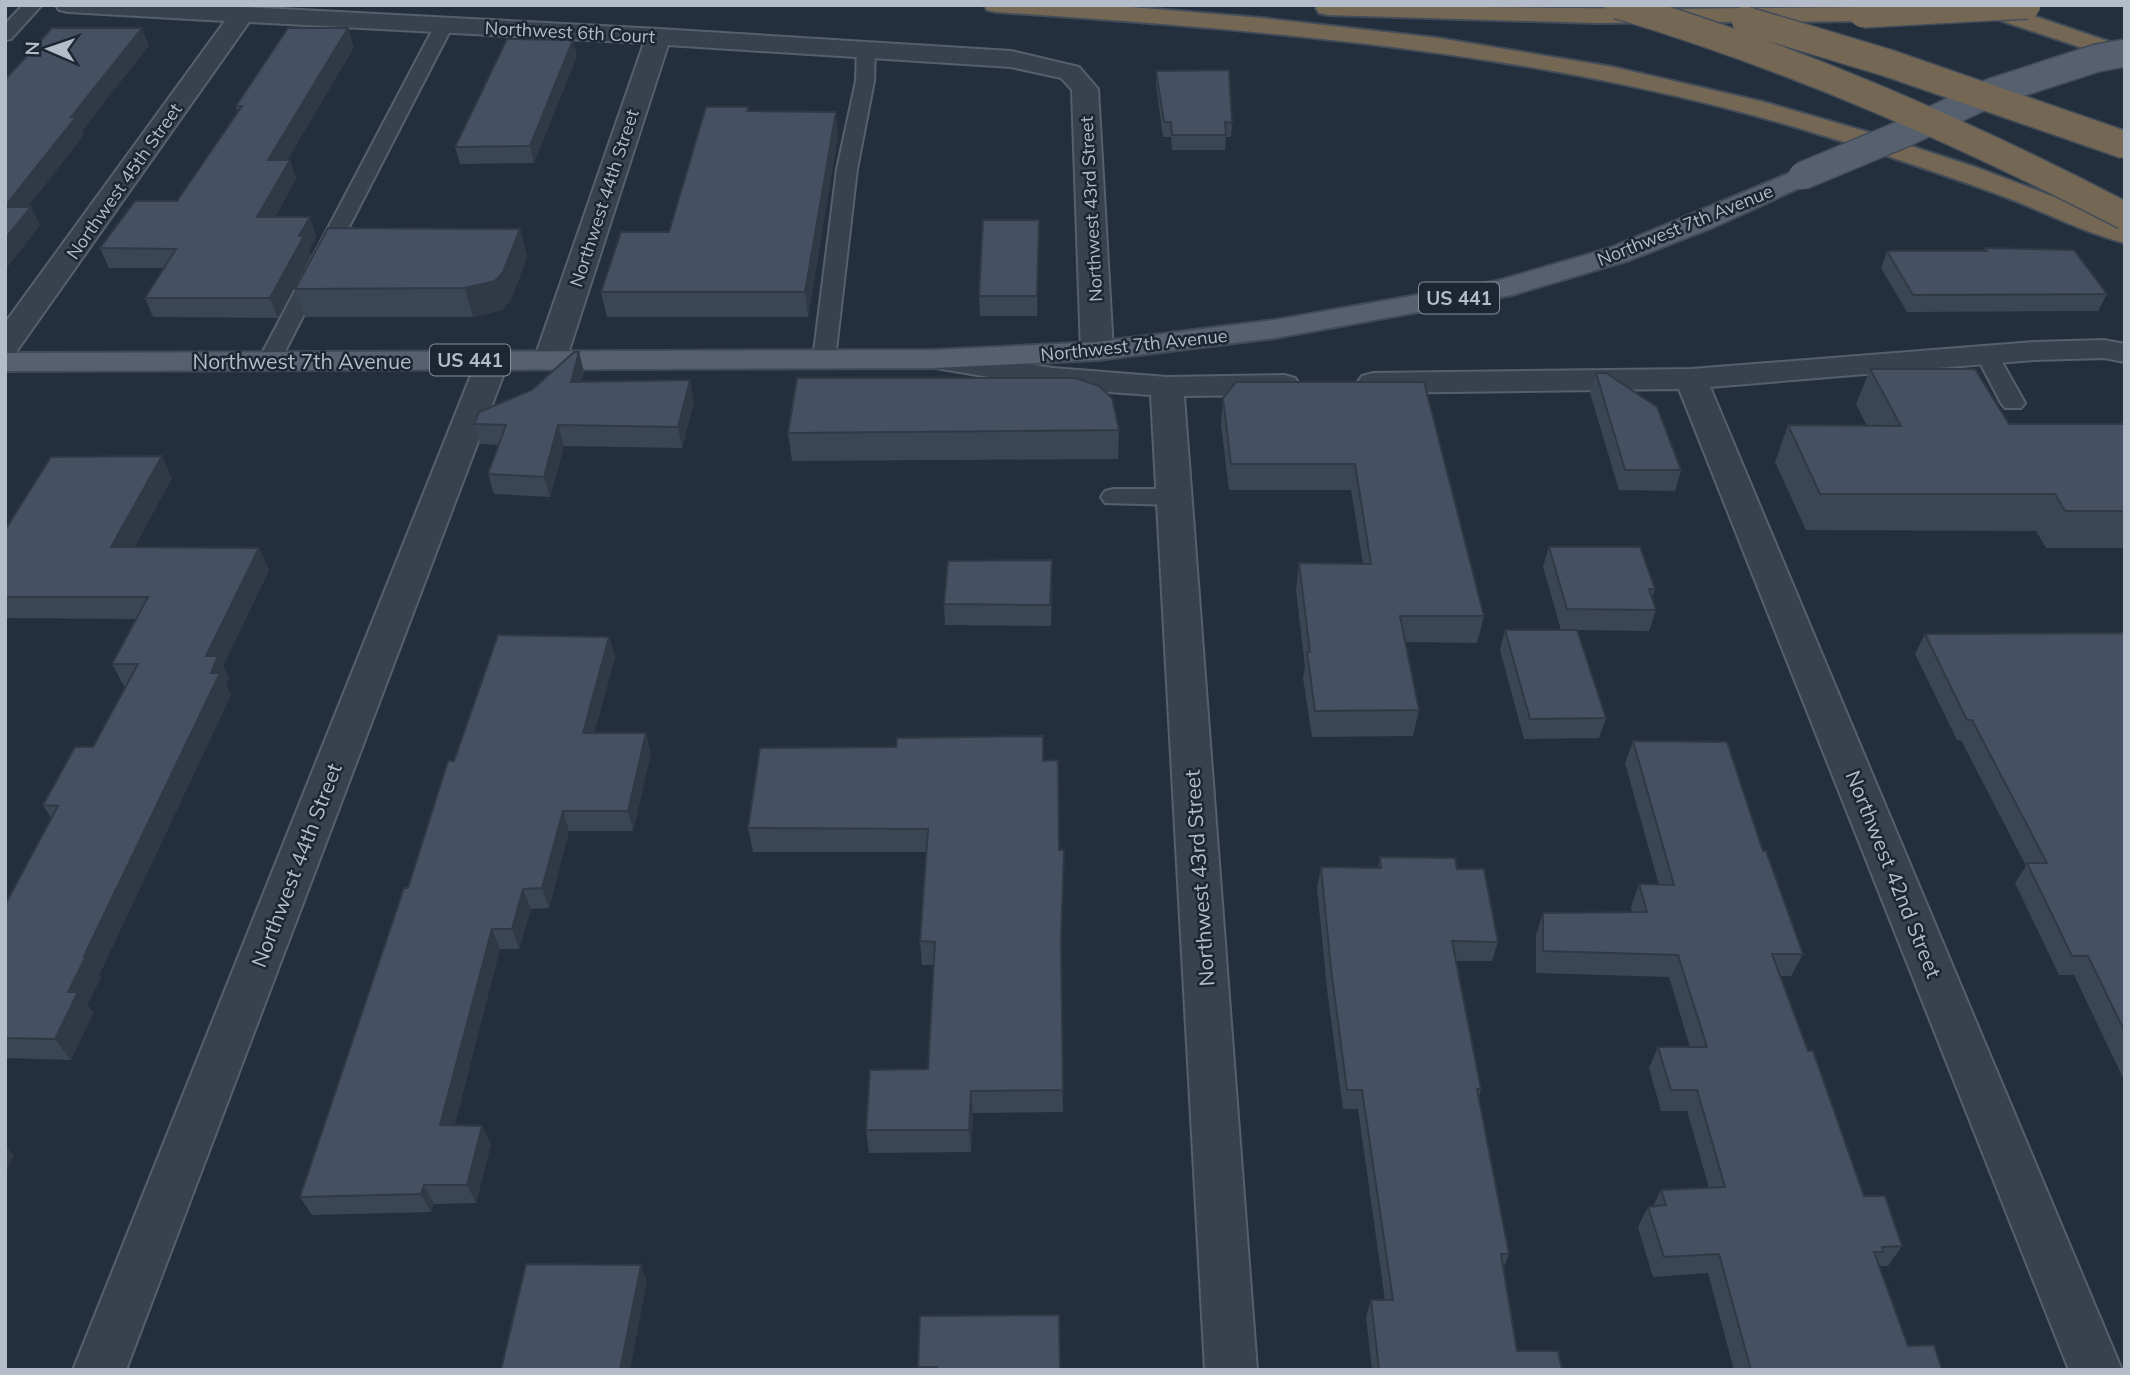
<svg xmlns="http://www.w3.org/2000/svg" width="2130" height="1375" viewBox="0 0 2130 1375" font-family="Mulish,sans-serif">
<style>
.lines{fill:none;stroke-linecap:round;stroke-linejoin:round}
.service-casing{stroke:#565f6c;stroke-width:4}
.minor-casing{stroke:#565f6c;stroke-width:4}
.primary-casing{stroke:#414a57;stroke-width:4}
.motorway-casing{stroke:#434c59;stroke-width:4}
.service{fill:#38414e;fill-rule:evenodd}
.minor{fill:#38414e;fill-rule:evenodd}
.primary{fill:#56606e;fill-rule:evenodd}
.motorway{fill:#746855;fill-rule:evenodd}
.primary-bridge-casing{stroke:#414a57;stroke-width:30;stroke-linecap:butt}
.motorway-bridge-casing{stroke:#434c59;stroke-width:30;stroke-linecap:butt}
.primary-bridge{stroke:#56606e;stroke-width:27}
.motorway-bridge{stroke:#746855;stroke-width:27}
.wall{fill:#3b4654}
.shaded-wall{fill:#303945}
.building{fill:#455162;stroke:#303945;stroke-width:2}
.labels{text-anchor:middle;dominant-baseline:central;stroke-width:5;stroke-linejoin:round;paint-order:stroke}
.far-street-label{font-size:18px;fill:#b4bcc9;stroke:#1d2633}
.shield{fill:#1d2633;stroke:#878f9c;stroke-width:2}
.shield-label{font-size:19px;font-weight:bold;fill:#b4bcc9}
.street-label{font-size:21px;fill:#b4bcc9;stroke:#1d2633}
</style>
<rect width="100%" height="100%" fill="#242f3e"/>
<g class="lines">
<defs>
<g id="service">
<path d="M 23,5 L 42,5 L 11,39 L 5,40 L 5,24 Z"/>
<path d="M 444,20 L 453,25 L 280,361 L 277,366 L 261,366 L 258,361 L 435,25 Z"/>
<path d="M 866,43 L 875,48 L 874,81 L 857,169 L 835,359 L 832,364 L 816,364 L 813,359 L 837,169 L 856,81 L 857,48 Z"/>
<path d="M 1987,348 L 1995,350 L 1998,355 L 2025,403 L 2021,408 L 2005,408 L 2001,403 L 1976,355 L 1979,350 Z"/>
<path d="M 1114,489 L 1174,489 L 1183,491 L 1187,497 L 1183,503 L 1174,505 L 1105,503 L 1101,497 L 1105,491 Z"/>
</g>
<g id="minor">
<path d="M 56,5 L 207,5 L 659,29 L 1011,51 L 1079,67 L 1098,89 L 1113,351 L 1108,358 L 1097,360 L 1086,358 L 1081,351 L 1072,90 L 1061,78 L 1011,67 L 668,45 L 566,360 L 561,367 L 550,369 L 539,367 L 534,360 L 644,43 L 249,22 L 16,352 L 5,354 L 5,323 L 225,21 L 68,12 L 59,10 Z"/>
<path d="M 2104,340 L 2125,344 L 2125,362 L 2104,358 L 2034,360 L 1710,387 L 2122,1370 L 2069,1370 L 1679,389 L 1373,393 L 1362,390 L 1357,383 L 1362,376 L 1373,373 L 1691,369 L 2034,342 Z"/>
<path d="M 935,350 L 1053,368 L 1167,377 L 1284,375 L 1295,378 L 1300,385 L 1295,392 L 1284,395 L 1184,396 L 1257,1370 L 1205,1370 L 1151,395 L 1053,388 L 924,366 L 919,359 L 924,352 Z"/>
<path d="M 493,351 L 504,353 L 509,360 L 126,1370 L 73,1370 L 477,360 L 482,353 Z"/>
</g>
<path id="primary" d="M 1802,168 L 1812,170 L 1816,176 L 1812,182 L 1714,227 L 1630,260 L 1512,295 L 1275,338 L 1097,360 L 935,368 L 5,371 L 5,353 L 935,350 L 1097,342 L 1275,320 L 1497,281 L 1610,248 Z"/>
<g id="motorway">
<path d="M 984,5 L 1107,5 L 1262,18 L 1438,38 L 1613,67 L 1764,102 L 1871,133 L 1978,168 L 2125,224 L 2125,243 C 2082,232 2041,210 2000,195 C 1916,165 1831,136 1745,113 C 1500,48 1247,29 996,12 L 987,10 Z"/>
<path d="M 1318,5 L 1662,9 L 1863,7 L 1872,9 L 1875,14 L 1872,19 L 1863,21 L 1596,23 L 1328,15 L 1319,13 L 1316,8 Z"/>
<path d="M 1966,5 L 2002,5 L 2125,47 L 2125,62 L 1969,10 Z"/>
</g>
</defs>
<use href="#service" class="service-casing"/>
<use href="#minor" class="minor-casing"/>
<use href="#primary" class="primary-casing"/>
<use href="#motorway" class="motorway-casing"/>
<use href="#service" class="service"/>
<use href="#minor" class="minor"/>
<use href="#primary" class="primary"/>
<use href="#motorway" class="motorway"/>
<defs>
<path id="primary-bridge" d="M 1802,176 L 1905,133 L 1992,92 L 2097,58 L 2125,53"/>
<g id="motorway-bridge">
<path d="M 1618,5 C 1795,58 1961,131 2125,216"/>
<path d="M 1863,14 L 2027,5"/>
<path d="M 1745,20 L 1888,63 L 2125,145"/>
</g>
</defs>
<use href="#primary-bridge" class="primary-bridge-casing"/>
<use href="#motorway-bridge" class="motorway-bridge-casing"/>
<use href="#primary-bridge" class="primary-bridge"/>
<use href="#motorway-bridge" class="motorway-bridge"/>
</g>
<g class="wall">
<path d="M 354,47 L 287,160 L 290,160 L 296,179 L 275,217 L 316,236 L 309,250 L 311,256 L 278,318 L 153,317 L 145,298 L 164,268 L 109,268 L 100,248 L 177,201 L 238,112 L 236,106 Z"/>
<path d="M 577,56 L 534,163 L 460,164 L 455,147 Z"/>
<path d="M 1156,71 L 1232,123 L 1231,137 L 1226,137 L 1225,150 L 1172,150 L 1171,137 L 1163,137 L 1156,85 Z"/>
<path d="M 748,107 L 749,111 L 838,135 L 808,317 L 607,317 L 601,292 L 669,232 Z"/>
<path d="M 1039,220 L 1037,316 L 980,316 L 979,296 Z"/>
<path d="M 520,229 L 527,257 L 511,300 L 502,310 L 473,317 L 305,317 L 295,289 Z"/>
<path d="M 1985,248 L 2107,294 L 2098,311 L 1907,312 L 1881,268 L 1887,251 L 1984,251 Z"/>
<path d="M 1870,369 L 2009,424 L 2125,424 L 2125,548 L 2046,548 L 2036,531 L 1806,530 L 1775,462 L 1788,425 L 1867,426 L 1856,404 Z"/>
<path d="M 584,372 L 581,382 L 694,401 L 682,448 L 564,446 L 550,497 L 494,494 L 488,474 L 499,445 L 480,444 L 474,424 Z"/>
<path d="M 1596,373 L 1681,470 L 1675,491 L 1619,490 L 1590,393 Z"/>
<path d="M 1424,382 L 1484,616 L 1477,643 L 1405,642 L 1419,710 L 1413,736 L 1312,737 L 1303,678 L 1305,667 L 1296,590 L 1299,563 L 1363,564 L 1351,490 L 1229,490 L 1221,424 L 1223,398 Z"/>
<path d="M 1119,430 L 1118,459 L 792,461 L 788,433 Z"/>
<path d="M 172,478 L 134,547 L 259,548 L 269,570 L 223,666 L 229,678 L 226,685 L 231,695 L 99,975 L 101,977 L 87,1005 L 93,1013 L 71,1060 L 5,1058 L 5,905 L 51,818 L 43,805 L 93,747 L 127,686 L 124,686 L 112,664 L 136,619 L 5,618 L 5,530 Z"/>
<path d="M 1549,547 L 1655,589 L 1652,598 L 1656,610 L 1649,631 L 1577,630 L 1606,718 L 1599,738 L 1524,739 L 1500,650 L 1505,630 L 1561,630 L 1543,567 Z"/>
<path d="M 1052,580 L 1051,626 L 945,625 L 944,604 Z"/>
<path d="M 2125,633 L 2125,1082 L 2074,975 L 2059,975 L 2015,883 L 2026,866 L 1961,740 L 1957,740 L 1915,654 L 1925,634 Z"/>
<path d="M 609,637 L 615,657 L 594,733 L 651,753 L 633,831 L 569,831 L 549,908 L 531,909 L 519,949 L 500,949 L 454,1125 L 491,1144 L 476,1203 L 434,1204 L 431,1212 L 312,1215 L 300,1197 L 408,888 L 454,761 Z"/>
<path d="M 1633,741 L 1763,851 L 1803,954 L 1791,976 L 1780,976 L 1864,1196 L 1902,1246 L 1888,1266 L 1879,1266 L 1908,1346 L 1942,1370 L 1734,1370 L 1708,1273 L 1653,1277 L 1638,1227 L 1648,1207 L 1653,1206 L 1661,1190 L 1709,1188 L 1687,1111 L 1661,1111 L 1649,1068 L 1658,1047 L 1690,1047 L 1669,977 L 1536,973 L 1536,935 L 1543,913 L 1632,912 L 1631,907 L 1639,884 L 1659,885 L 1625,763 Z"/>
<path d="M 1043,761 L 1059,850 L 1064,850 L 1061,958 L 1063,1112 L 973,1113 L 971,1152 L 869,1153 L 866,1130 L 928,1069 L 934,965 L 922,965 L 920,941 L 926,852 L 753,852 L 748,828 Z"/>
<path d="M 1380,857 L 1457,869 L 1498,942 L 1492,961 L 1456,961 L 1481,1089 L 1479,1097 L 1509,1254 L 1503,1269 L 1517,1351 L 1562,1370 L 1372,1370 L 1366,1317 L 1371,1300 L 1385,1300 L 1358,1109 L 1343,1109 L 1327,989 L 1317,887 L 1321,867 L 1378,868 Z"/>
<path d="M 1059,1315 L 1060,1370 L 918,1370 L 918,1367 Z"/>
</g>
<g class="shaded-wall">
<path d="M 142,28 L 149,46 L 82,131 L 84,135 L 14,225 L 5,206 L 71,117 Z"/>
<path d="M 348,28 L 354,47 L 275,179 L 268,160 Z"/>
<path d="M 573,40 L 577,56 L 534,163 L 530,146 Z"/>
<path d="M 836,112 L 838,135 L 808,317 L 805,292 Z"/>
<path d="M 290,160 L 296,179 L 264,236 L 257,217 Z"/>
<path d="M 31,207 L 40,225 L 7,268 L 5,265 L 5,239 Z"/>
<path d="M 310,217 L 316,236 L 309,250 L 311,256 L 278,318 L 270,298 L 299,236 Z"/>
<path d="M 520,229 L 527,257 L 511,300 L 502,310 L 473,317 L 465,288 Z"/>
<path d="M 579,352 L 584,372 L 576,402 L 571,382 Z"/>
<path d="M 690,380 L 694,401 L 682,448 L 678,427 Z"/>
<path d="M 558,425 L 564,446 L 550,497 L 544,477 Z"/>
<path d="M 162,456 L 172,478 L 123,569 L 111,547 Z"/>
<path d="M 259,548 L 269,570 L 223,666 L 229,678 L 226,685 L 231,695 L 99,975 L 101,977 L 87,1005 L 93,1013 L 71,1060 L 55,1039 L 68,992 L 211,673 L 206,656 Z"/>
<path d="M 609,637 L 615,657 L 589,753 L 583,733 Z"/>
<path d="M 646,733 L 651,753 L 633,831 L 628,811 Z"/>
<path d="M 563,811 L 569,831 L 549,908 L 542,888 Z"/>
<path d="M 1064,850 L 1064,874 L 1061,964 L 1061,941 Z"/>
<path d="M 523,889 L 531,909 L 519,949 L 512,929 Z"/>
<path d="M 492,929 L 500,949 L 450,1144 L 440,1125 Z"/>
<path d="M 971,1091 L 973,1113 L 971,1152 L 969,1130 Z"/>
<path d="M 482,1126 L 491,1144 L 476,1203 L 467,1185 Z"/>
<path d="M 5,1144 L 14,1155 L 5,1175 Z"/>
<path d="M 424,1185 L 434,1204 L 431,1212 L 421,1194 Z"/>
<path d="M 641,1265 L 647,1281 L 630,1370 L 620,1370 Z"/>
</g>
<g class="building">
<path d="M 52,28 L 142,28 L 71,117 L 76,117 L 5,206 L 5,80 Z"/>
<path d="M 288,28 L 348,28 L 268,160 L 290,160 L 257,217 L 310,217 L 299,236 L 304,236 L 270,298 L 145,298 L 176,249 L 100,248 L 135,201 L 177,201 L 242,106 L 236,106 Z"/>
<path d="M 507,39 L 573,40 L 530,146 L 455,147 Z"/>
<path d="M 1229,70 L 1232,123 L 1225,122 L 1226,135 L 1172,135 L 1171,122 L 1164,122 L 1156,71 Z"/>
<path d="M 706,107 L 748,107 L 747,111 L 836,112 L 805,292 L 601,292 L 621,232 L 669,232 Z"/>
<path d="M 5,207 L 31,207 L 5,239 Z"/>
<path d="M 983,220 L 1039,220 L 1037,296 L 979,296 Z"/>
<path d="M 328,228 L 520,229 L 503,272 L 495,281 L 465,288 L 295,289 Z"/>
<path d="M 1985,248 L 2074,250 L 2107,294 L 1913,295 L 1887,251 L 1987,251 Z"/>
<path d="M 574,352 L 579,352 L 571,382 L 690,380 L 678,427 L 558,425 L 544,477 L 488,474 L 506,425 L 474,424 L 479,412 L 532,390 Z"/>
<path d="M 1870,369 L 1975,369 L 2009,424 L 2125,424 L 2125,511 L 2065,511 L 2055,494 L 1820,494 L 1788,425 L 1901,426 Z"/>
<path d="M 1596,373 L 1606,373 L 1657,407 L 1681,470 L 1625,470 Z"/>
<path d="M 797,378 L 1076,378 L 1099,386 L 1112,398 L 1119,430 L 788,433 Z"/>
<path d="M 1236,382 L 1424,382 L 1484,616 L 1400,616 L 1419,710 L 1315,711 L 1307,652 L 1310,652 L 1299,563 L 1371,564 L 1355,464 L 1231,464 L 1223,398 Z"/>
<path d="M 162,456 L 111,547 L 259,548 L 206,656 L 218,656 L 211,673 L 220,673 L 84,956 L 86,956 L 68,992 L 78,992 L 55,1039 L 5,1038 L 5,905 L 58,806 L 43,805 L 75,747 L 93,747 L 138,664 L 112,664 L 148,597 L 5,597 L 5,530 L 51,457 Z"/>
<path d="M 1549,547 L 1640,547 L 1655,589 L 1649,589 L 1656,610 L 1567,609 Z"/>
<path d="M 1052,560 L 1050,605 L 944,604 L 948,561 Z"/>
<path d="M 1505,630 L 1577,630 L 1606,718 L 1530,719 Z"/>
<path d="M 2125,633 L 2125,1032 L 2088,956 L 2072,956 L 2027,863 L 2047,863 L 1972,720 L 1967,720 L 1925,634 Z"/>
<path d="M 498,635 L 609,637 L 583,733 L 646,733 L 628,811 L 563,811 L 542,888 L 523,889 L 512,929 L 492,929 L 440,1125 L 482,1126 L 467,1185 L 424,1185 L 421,1194 L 300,1197 L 404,888 L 408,888 L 448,761 L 454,761 Z"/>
<path d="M 1043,736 L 1043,761 L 1058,760 L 1059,850 L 1064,850 L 1061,941 L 1063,1090 L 971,1091 L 969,1130 L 866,1130 L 870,1070 L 928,1069 L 935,942 L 920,941 L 928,829 L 748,828 L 760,748 L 896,747 L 897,738 Z"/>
<path d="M 1633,741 L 1727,742 L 1763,851 L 1766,851 L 1803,954 L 1772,954 L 1808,1051 L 1813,1051 L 1864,1196 L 1885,1196 L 1902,1246 L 1882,1247 L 1883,1252 L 1874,1252 L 1908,1346 L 1934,1345 L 1942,1370 L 1751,1370 L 1719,1254 L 1664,1257 L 1648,1207 L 1666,1205 L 1661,1190 L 1725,1187 L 1697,1090 L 1671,1090 L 1658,1047 L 1707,1047 L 1678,955 L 1543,951 L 1543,913 L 1647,912 L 1639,884 L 1674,885 Z"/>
<path d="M 1380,857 L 1455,858 L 1457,869 L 1484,869 L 1498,942 L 1452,941 L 1481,1089 L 1477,1089 L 1509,1254 L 1501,1254 L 1517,1351 L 1558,1351 L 1562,1370 L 1379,1370 L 1371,1300 L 1393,1300 L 1362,1090 L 1347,1090 L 1331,969 L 1321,867 L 1381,868 Z"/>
<path d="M 526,1264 L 641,1265 L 620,1370 L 501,1370 Z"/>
<path d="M 1059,1315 L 1060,1370 L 937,1370 L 937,1367 L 918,1367 L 920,1316 Z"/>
</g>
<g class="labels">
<g class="far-street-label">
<text transform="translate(570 32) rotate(3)">Northwest 6th Court</text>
<text transform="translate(124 181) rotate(-55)">Northwest 45th Street</text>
<text transform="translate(604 198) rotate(-72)">Northwest 44th Street</text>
<text transform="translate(1091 209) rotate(-93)">Northwest 43rd Street</text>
<text transform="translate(1685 225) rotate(-22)">Northwest 7th Avenue</text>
<text transform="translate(1134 345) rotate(-6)">Northwest 7th Avenue</text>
</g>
<g class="shield">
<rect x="1419" y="282.5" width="80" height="31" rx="5"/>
<rect x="430" y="344.5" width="80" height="31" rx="5"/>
</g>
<g class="shield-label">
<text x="1459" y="298">US 441</text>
<text x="470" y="360">US 441</text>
</g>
<g class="street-label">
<text x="302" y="361">Northwest 7th Avenue</text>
<text transform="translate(296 865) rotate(-69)">Northwest 44th Street</text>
<text transform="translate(1894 874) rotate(68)">Northwest 42nd Street</text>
<text transform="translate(1199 878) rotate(-94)">Northwest 43rd Street</text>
</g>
</g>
<rect width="2130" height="1375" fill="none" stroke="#b4bcc9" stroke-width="14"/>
<g transform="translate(49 49) rotate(272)" stroke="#1d2633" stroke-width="5" paint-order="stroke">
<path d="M0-5L12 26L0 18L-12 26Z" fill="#b4bcc9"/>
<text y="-10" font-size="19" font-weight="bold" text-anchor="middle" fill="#b4bcc9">N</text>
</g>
</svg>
